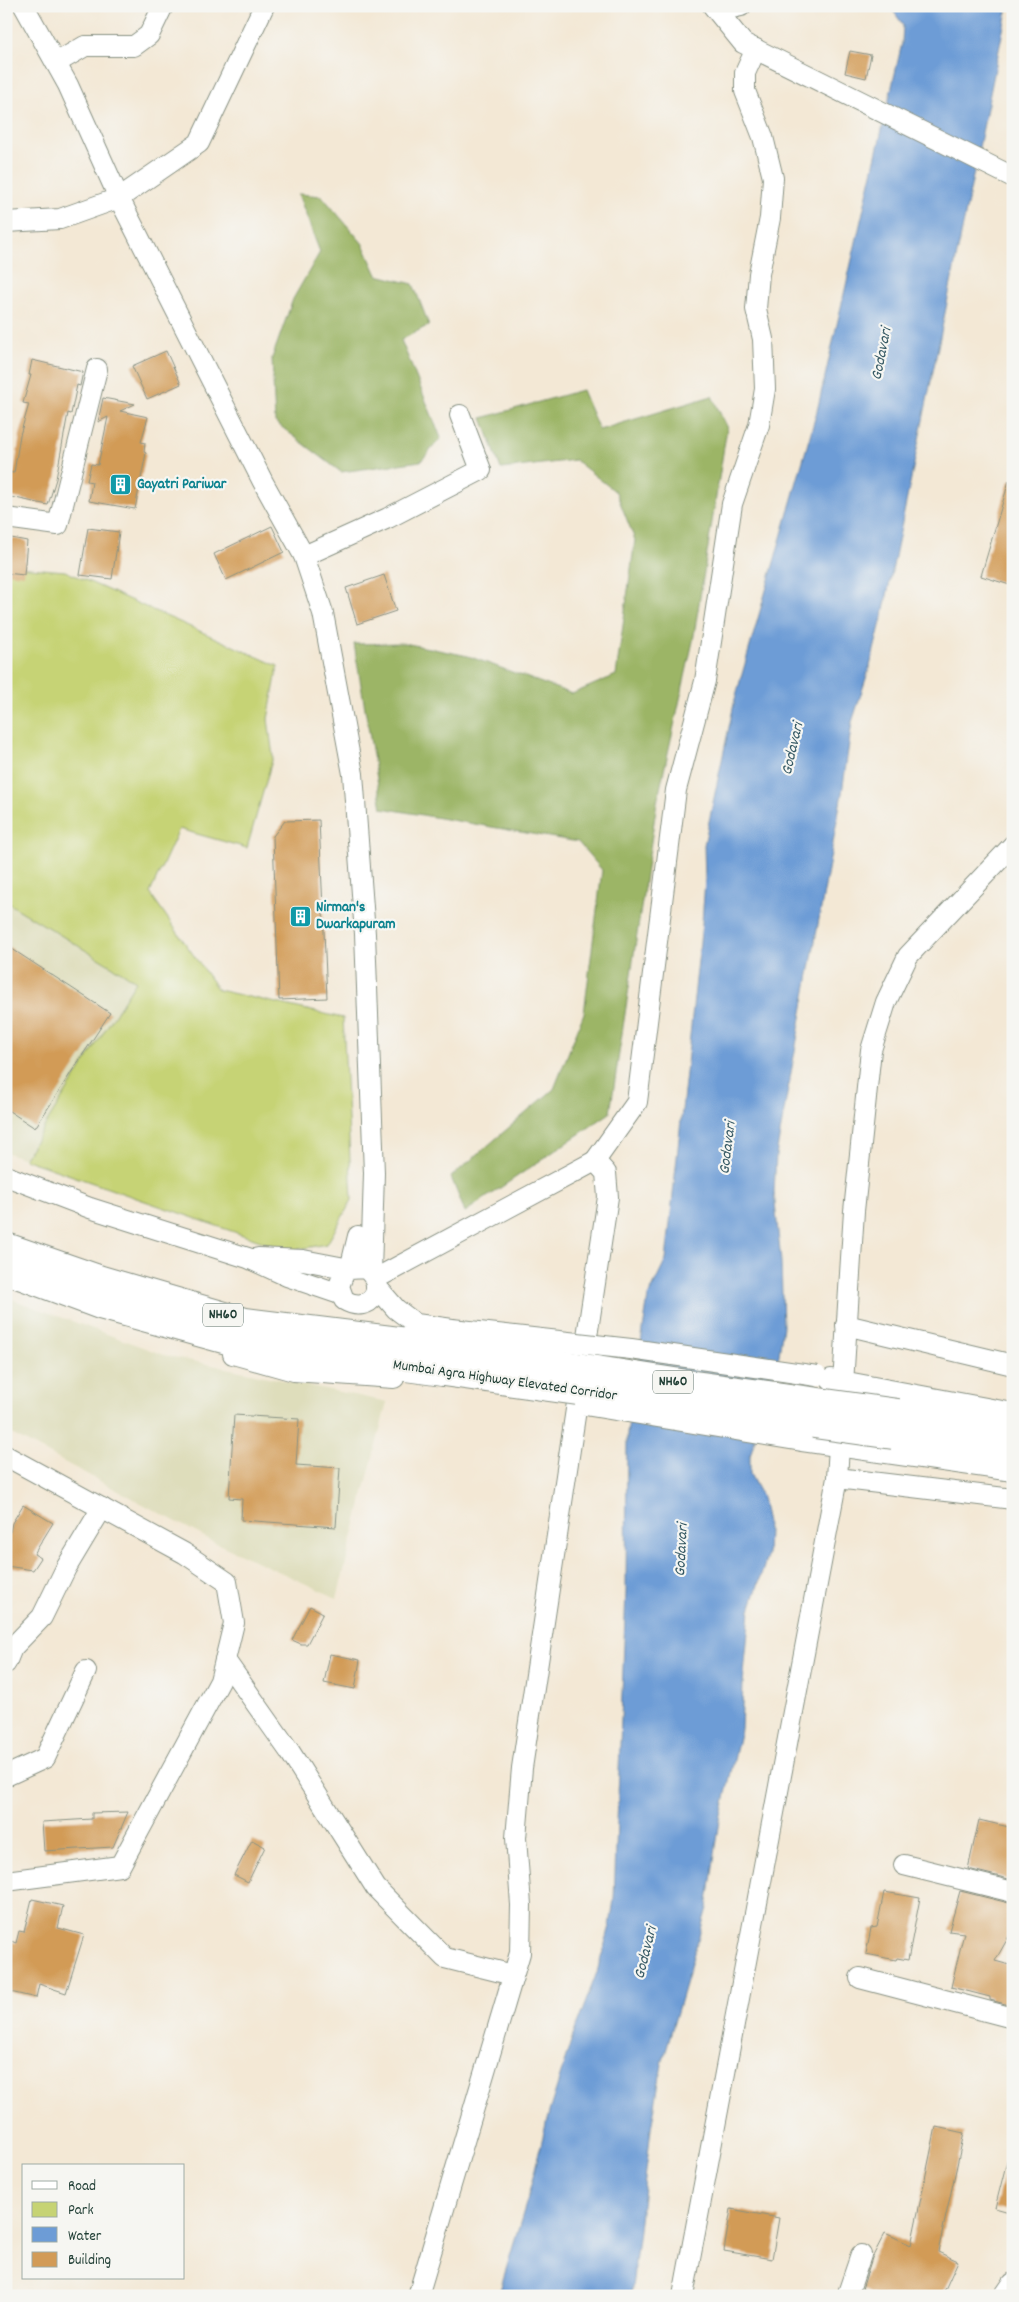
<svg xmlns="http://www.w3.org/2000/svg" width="1019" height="2302" viewBox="0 0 1019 2302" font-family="Dekko,sans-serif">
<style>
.built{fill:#deddbb}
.green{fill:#c6d374;stroke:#728854}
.forest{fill:#9cb566;stroke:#5e794d}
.water{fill:#6d9cd6;stroke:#466c85}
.building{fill:#d29b57}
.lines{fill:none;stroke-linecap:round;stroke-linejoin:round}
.minor-casing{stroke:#899284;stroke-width:22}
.highway-casing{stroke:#899284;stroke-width:30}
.minor{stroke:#fff;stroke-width:20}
.highway{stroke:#fff;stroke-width:28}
.minor-bridge-casing{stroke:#899284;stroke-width:22;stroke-linecap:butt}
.highway-bridge-casing{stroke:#899284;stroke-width:30;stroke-linecap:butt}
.minor-bridge{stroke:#fff;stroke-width:20}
.highway-bridge{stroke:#fff;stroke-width:28}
.labels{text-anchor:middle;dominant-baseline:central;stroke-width:4.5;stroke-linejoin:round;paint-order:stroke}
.shield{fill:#f6f6f2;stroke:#60746d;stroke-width:1}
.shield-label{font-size:14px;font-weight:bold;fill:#1f3d34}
.culture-label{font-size:15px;font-weight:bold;fill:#0d838f;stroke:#f6f6f2;text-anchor:start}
.street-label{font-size:15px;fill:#1f3d34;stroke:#f6f6f2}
.water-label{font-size:16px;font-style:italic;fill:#365a65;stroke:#f6f6f2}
</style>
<rect width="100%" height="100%" fill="#f6f6f2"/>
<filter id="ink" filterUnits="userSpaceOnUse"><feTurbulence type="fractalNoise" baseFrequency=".02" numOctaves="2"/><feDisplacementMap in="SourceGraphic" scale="10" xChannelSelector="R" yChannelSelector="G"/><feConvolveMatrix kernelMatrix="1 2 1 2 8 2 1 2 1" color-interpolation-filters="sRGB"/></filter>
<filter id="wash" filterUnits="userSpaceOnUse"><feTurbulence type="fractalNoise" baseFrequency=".0096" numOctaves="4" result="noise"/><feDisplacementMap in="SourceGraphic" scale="20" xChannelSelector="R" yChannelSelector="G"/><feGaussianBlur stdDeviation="1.12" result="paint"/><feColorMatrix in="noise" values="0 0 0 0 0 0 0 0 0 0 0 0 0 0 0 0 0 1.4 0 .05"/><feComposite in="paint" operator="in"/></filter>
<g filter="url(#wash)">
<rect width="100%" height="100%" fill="#f3e8d5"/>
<g class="built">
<path d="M 6,902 L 136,981 L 24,1159 L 6,1152 Z"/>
<path d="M 6,1297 L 164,1355 L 387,1402 L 337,1598 L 214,1542 L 6,1431 Z"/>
</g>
<path class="green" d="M 6,566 L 65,571 L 278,666 L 268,719 L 273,757 L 247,848 L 179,829 L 150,893 L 218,990 L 343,1018 L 352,1200 L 327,1244 L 289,1251 L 24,1159 L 136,981 L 6,902 Z"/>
<g class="forest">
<path d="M 298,194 L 322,196 L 363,244 L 377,275 L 413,284 L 429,325 L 401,340 L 441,438 L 421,461 L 341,472 L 275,422 L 272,358 L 293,299 L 320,252 Z"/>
<path d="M 582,390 L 599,430 L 712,396 L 727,428 L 693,641 L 657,802 L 610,1113 L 465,1212 L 451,1177 L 554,1089 L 584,1013 L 602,870 L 578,842 L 382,808 L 354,644 L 404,643 L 468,656 L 572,694 L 616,675 L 635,540 L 616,492 L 575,460 L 501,469 L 482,418 Z"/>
</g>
<path class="water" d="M 890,6 L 1008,6 L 884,610 L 870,666 L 852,722 L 842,793 L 776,1155 L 774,1192 L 781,1262 L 783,1326 L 779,1355 L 750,1456 L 750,1474 L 762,1497 L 768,1529 L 767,1557 L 750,1610 L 743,1684 L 741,1729 L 720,1820 L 707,1908 L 662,2064 L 651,2129 L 631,2296 L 498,2296 L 528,2197 L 549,2112 L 571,2041 L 597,1972 L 610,1926 L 614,1899 L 626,1591 L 627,1434 L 648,1297 L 666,1260 L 702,923 L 705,880 L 704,845 L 735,699 L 817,411 L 902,43 L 903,25 Z"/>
<g id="blocks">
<g class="building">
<path d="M 850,51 L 871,55 L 866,78 L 845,73 Z"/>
<path d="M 166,351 L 181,384 L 147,399 L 132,366 Z"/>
<path d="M 32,360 L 83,372 L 80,386 L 77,385 L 71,414 L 68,413 L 56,479 L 48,505 L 6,496 L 6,472 L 14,473 L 20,435 L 29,404 L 23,403 L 31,375 L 29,375 Z"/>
<path d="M 103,398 L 135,404 L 120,411 L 148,417 L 141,442 L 145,443 L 144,452 L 146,453 L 135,509 L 89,501 L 92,482 L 87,481 L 91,464 L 98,465 L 108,417 L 98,422 Z"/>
<path d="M 1009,481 L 1013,481 L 1013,586 L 981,576 Z"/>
<path d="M 272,526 L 284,552 L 226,580 L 214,554 Z"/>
<path d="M 88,528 L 119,532 L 112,579 L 80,575 Z"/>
<path d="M 6,537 L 27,541 L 24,575 L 6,573 Z"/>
<path d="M 384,575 L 396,611 L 357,624 L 346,588 Z"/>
<path d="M 319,820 L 327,998 L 279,1000 L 273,836 L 285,821 Z"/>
<path d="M 6,945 L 110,1013 L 35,1128 L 6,1109 Z"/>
<path d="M 234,1415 L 299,1419 L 296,1465 L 340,1468 L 336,1527 L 241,1520 L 242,1499 L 229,1498 Z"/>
<path d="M 23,1505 L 53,1523 L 34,1554 L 41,1558 L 33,1570 L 6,1566 L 6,1536 L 10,1532 L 12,1523 Z"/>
<path d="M 310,1606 L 323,1613 L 307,1644 L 301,1644 L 292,1640 Z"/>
<path d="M 330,1654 L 360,1660 L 355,1689 L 324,1683 Z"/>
<path d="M 128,1812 L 113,1847 L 44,1851 L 42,1822 L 92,1819 L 92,1813 Z"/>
<path d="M 979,1820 L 1013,1828 L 1013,1880 L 968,1869 Z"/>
<path d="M 252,1840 L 265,1847 L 248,1882 L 234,1875 Z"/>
<path d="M 960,1891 L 1013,1904 L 1013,1929 L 995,1961 L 1013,1966 L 1013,2006 L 990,2000 L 990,1997 L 951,1987 L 964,1933 L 949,1931 Z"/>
<path d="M 884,1892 L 920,1898 L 908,1960 L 897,1958 L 896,1960 L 866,1954 L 871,1928 L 877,1927 Z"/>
<path d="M 32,1899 L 63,1906 L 58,1928 L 84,1935 L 66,1993 L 39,1984 L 36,1998 L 6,1991 L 6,1939 L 16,1943 L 19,1931 L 24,1932 Z"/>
<path d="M 936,2127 L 964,2133 L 938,2252 L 958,2261 L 942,2296 L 876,2296 L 862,2289 L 872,2258 L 885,2233 L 911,2245 Z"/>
<path d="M 1008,2157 L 1013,2158 L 1013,2213 L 995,2208 Z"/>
<path d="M 731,2209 L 779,2218 L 772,2259 L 724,2251 Z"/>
</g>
</g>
</g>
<g filter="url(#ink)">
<use href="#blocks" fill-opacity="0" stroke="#899284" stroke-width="1"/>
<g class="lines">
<defs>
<g id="minor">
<path d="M 24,6 L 68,85 L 119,198 L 263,482 L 304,556 L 323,613 L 353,774 L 365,934 L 374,1173 L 371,1272"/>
<path d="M 713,6 L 743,43 L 1013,177"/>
<path d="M 717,6 L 718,11 L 741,6"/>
<path d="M 56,63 L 85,46 L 134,46 L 149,35 L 163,6"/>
<path d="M 6,222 L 60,219 L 119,198 L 199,143 L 264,6"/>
<path d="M 6,518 L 58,525 L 97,369"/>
<path d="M 304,556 L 388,518 L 481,470 L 460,415"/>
<path d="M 595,1161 L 637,1102 L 676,790 L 705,681 L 732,504 L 759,425 L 765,389 L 763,339 L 756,309 L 759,274 L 770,218 L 773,178 L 763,137 L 745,91 L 745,73 L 756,49"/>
<path d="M 6,1176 L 90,1208 L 248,1258 L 287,1276 L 340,1294"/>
<path d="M 258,1258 L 303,1260 L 350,1269 L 365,1268 C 389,1285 371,1316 344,1300 L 339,1286 L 344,1273 L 350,1269 L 358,1236"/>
<path d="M 375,1279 L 595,1161 L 606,1173 L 608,1197 L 522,1768 L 516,1838 L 521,1905 L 520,1953 L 418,2296"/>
<path d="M 376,1286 L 396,1309 L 416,1324 L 452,1329"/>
<path d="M 846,1325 L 1013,1365"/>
<path d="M 233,1354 L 294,1371 L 394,1378"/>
<path d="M 831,1379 L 1013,1413"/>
<path d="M 802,1441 L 1013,1471"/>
<path d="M 6,1456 L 184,1553 L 227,1582 L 234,1623 L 220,1681 L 120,1866 L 6,1881"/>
<path d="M 837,1478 L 1013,1499"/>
<path d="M 225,1660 L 290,1752 L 376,1888 L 445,1958 L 513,1975"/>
<path d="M 6,1663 L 12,1648 L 42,1617 L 66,1568 L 102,1508"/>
<path d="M 6,1776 L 45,1758 L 86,1671"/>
<path d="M 904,1865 L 1013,1892"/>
<path d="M 860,1978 L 1013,2018"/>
<path d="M 683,2296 L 837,1478 L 854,1211 L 871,1050 L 886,1002 L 908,956 L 1013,845"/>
<path d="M 847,2296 L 861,2255"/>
<path d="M 1004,2296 L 1013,2283"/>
</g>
<g id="highway">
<path d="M 6,1247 L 101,1280 L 245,1322 L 448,1347"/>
<path d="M 6,1270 L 100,1305 L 249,1346 L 443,1372"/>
<path d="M 898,1413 L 1013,1429"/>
<path d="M 893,1435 L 1013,1453"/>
</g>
</defs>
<use href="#minor" class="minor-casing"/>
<use href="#highway" class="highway-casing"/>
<use href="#minor" class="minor"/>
<use href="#highway" class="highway"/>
<defs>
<g id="minor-bridge">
<path d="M 452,1329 L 631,1349 L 817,1376"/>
<path d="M 585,1405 L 802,1441"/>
</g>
<g id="highway-bridge">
<path d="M 448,1347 L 687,1384 L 898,1413"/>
<path d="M 443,1372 L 893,1435"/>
</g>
</defs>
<use href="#minor-bridge" class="minor-bridge-casing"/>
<use href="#highway-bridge" class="highway-bridge-casing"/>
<use href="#minor-bridge" class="minor-bridge"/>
<use href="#highway-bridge" class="highway-bridge"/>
</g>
</g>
<defs>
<symbol id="building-square" viewBox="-11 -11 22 22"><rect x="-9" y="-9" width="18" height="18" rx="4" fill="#0f9aa8" stroke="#f6f6f2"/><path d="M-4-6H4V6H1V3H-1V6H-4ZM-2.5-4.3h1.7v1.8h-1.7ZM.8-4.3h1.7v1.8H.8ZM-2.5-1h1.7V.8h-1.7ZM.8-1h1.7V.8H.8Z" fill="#fff"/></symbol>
</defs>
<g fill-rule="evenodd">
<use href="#building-square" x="108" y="472" width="25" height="25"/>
<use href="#building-square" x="288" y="904" width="25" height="25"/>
</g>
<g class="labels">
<g class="shield">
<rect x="203" y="1303.5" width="40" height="23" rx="4"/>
<rect x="653" y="1370.5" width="40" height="23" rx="4"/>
</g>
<g class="shield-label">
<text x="223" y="1315">NH60</text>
<text x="673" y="1382">NH60</text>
</g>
<g class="culture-label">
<text x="137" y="485">Gayatri Pariwar</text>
<text x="316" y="908">Nirman's<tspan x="316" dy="17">Dwarkapuram</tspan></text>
</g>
<g class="street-label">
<text transform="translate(505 1381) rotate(8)">Mumbai Agra Highway Elevated Corridor</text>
</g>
<g class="water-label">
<text transform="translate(882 354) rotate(-79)">Godavari</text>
<text transform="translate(793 749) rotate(-77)">Godavari</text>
<text transform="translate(728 1148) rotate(-83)">Godavari</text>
<text transform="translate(682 1550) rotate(-87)">Godavari</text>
<text transform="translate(646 1953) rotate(-76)">Godavari</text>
</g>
</g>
<rect width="1019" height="2302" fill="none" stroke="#f6f6f2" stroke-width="25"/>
<rect x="22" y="2164" width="162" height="115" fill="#f6f6f2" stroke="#a0aca6"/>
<rect x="32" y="2181" width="25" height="8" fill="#ffffff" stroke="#a0aca6"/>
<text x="68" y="2190" font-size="15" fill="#1f3d34">Road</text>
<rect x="32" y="2202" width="25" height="15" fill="#c6d374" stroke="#a0aca6"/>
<text x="68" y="2214" font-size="15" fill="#1f3d34">Park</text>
<rect x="32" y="2227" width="25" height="15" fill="#6d9cd6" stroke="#a0aca6"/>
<text x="68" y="2240" font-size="15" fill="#1f3d34">Water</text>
<rect x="32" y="2252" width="25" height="15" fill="#d29b57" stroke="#a0aca6"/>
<text x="68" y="2264" font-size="15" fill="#1f3d34">Building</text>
</svg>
